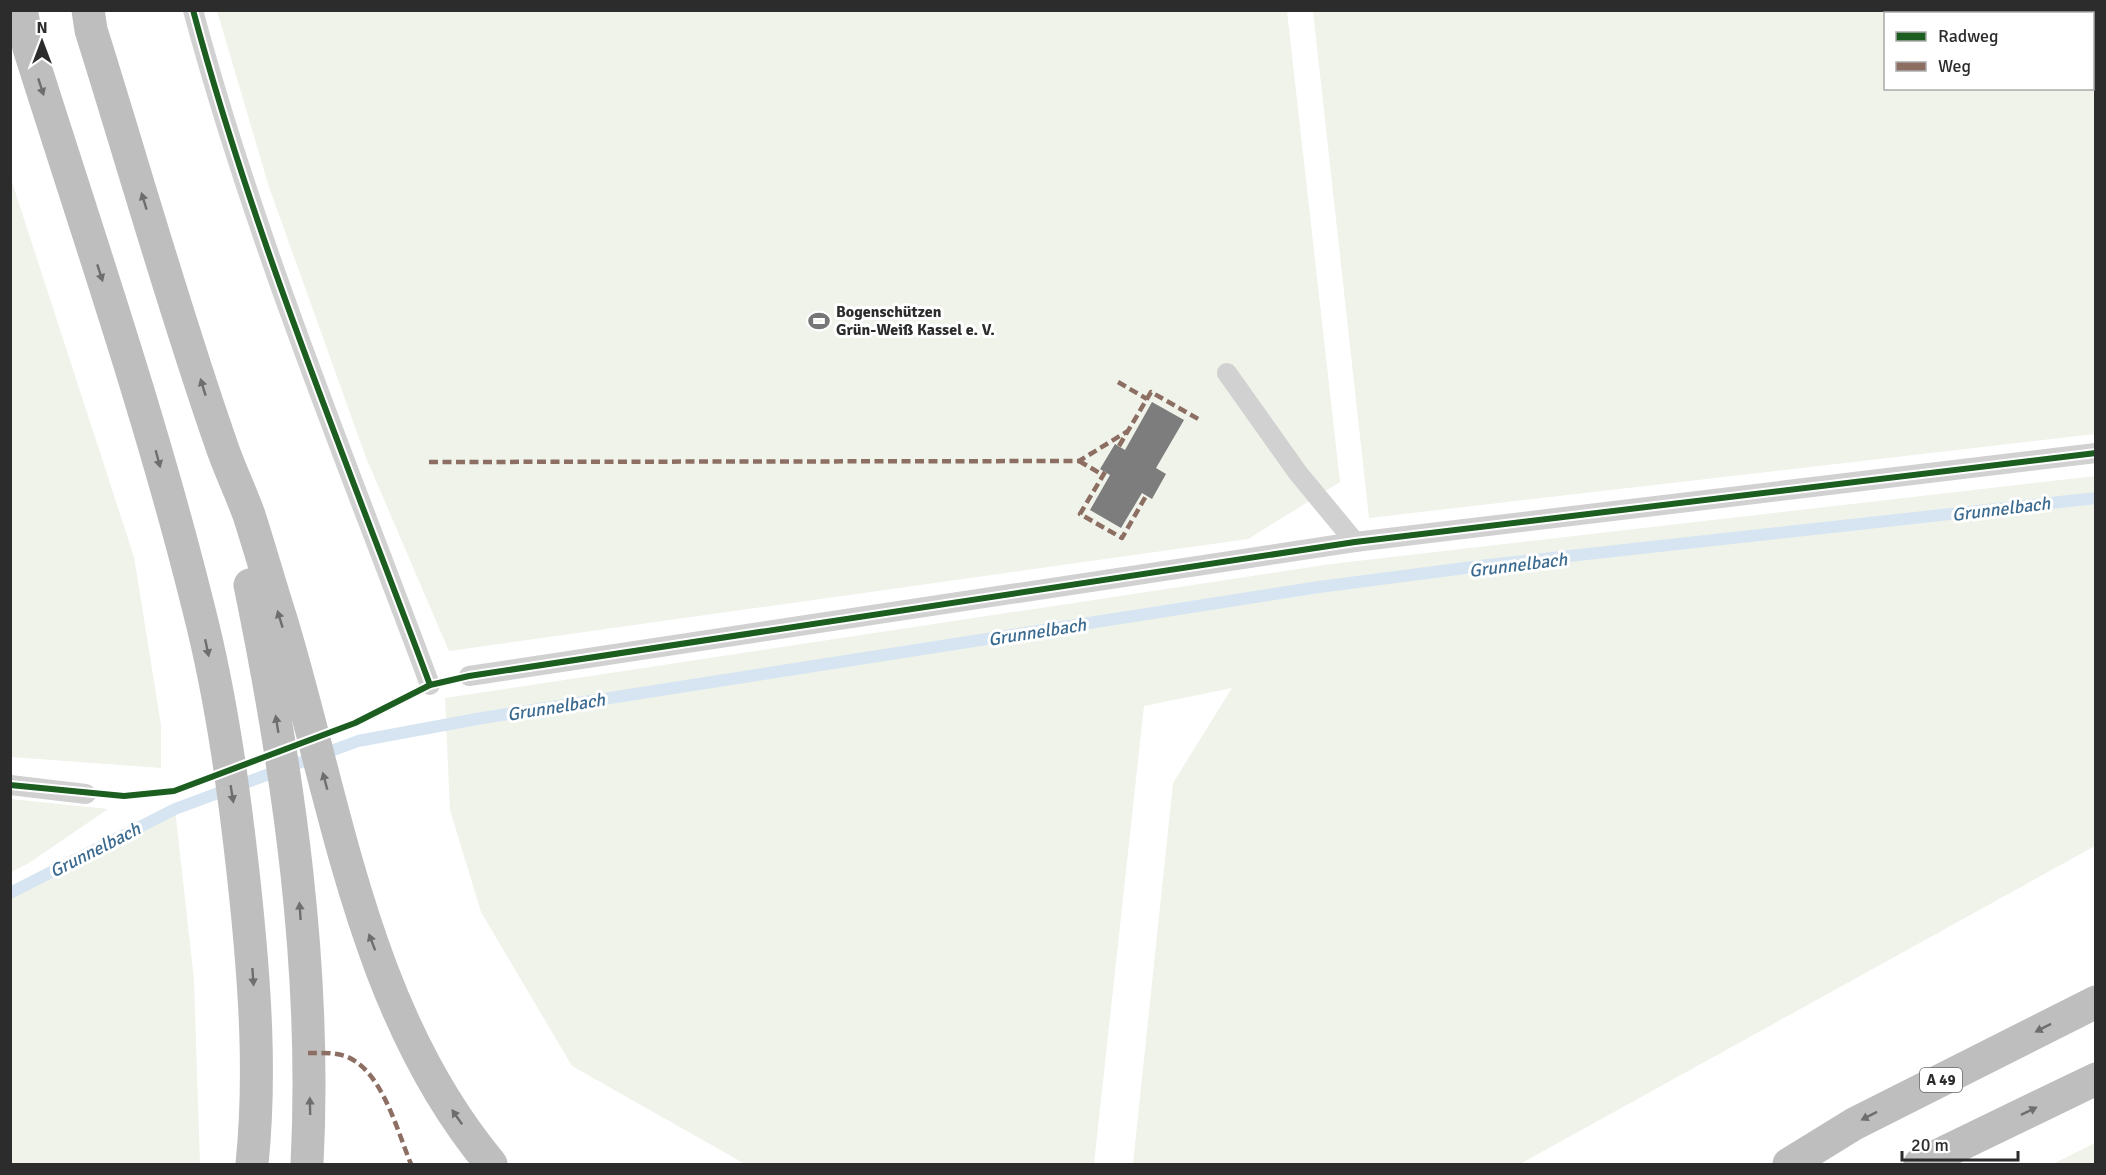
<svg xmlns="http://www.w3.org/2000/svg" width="2106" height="1175" viewBox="0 0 2106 1175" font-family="Signika,sans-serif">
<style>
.green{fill:#eff3ea;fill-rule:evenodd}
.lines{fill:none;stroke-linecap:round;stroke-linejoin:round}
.stream{stroke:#d6e5f1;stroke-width:12}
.building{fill:#7d7d7d}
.lane{stroke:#d1d1d1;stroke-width:20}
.highway{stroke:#bebebe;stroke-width:33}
.quiet{stroke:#8d6e63;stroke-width:4.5;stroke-dasharray:9 4.5;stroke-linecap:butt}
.cycleway-casing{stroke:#fff;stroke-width:10}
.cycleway{stroke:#1b5e20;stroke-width:6}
.oneway{fill:#6e6e6e}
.labels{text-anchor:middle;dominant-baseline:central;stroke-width:6;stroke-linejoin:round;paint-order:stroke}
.shield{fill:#fff;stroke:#6b6b6b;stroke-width:1.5}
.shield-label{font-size:15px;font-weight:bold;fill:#2c2c2c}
.poi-label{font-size:16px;font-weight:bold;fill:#2c2c2c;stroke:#fff;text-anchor:start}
.water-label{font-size:18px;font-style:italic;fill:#3a6a8f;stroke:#fff}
</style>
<rect width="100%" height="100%" fill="#fff"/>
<g class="green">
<path d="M 217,11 L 1287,11 L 1340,482 L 1248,539 L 449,651 L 365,455 L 269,187 Z"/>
<path d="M 1313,11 L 2095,11 L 2095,434 L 1369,518 ZM 1886,14 L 2092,14 L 2092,88 L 1886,88 Z"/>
<path d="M 10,176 L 134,557 L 161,725 L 161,768 L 11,757 Z"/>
<path d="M 2095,476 L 2095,846 L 1520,1164 L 1133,1164 L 1173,783 L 1232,688 L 1144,706 L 1094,1164 L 745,1164 L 572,1066 L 481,912 L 450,810 L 445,698 L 1331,564 Z"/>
<path d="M 11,799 L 108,809 L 29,863 L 11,872 Z"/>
<path d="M 175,809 L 194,980 L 200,1164 L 11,1164 L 11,893 Z"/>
<path d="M 2095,1143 L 2095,1164 L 2053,1164 Z"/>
</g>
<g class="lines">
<path class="stream" d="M 10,893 L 175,809 L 358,741 L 482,718 L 1319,587 L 1488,565 L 2096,498"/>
</g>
<path class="building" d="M 1152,402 L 1184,420 L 1156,468 L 1166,474 L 1152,499 L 1142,493 L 1121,528 L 1090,510 L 1110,475 L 1100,469 L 1115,444 L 1125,450 Z"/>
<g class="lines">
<g class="lane">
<path d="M 193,10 C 255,241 347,462 430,685"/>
<path d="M 1227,373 L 1298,473 L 1355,542"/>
<path d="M 469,676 L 1355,542 L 2096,453"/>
<path d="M 10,785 L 86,794"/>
</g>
<g class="highway">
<path d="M 21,10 L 29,48 C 88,235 152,420 199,610 C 223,704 236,804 246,900 C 255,988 261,1076 252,1164"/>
<path d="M 88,10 L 91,30 C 134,167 173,306 220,441 C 228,466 240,490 249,515 C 260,549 270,585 281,619 C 337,804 363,1011 491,1164"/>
<path d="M 250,585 C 289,775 317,970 307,1164"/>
<path d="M 1789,1164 L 1854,1124 L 2096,1002"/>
<path d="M 1920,1164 L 2096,1079"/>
</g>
<g class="quiet">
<path d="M 1118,382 L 1147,399"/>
<path d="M 1119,446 L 1151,392 L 1200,420"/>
<path d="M 1079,461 L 1103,475"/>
<path d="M 429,462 L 1079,461 L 1128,431"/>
<path d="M 1105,472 L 1080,514 L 1122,538 L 1146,496"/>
<path d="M 308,1053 C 320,1053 333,1052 345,1056 C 382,1069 397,1131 411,1164"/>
</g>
<defs>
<g id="cycleway">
<path d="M 193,10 C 255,241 347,462 430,685"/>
<path d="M 10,785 L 124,796 L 174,791 L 355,723 L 430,685 L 469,676 L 1355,542 L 2096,453"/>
</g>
</defs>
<use href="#cycleway" class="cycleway-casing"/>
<use href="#cycleway" class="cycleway"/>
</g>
<defs><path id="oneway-solid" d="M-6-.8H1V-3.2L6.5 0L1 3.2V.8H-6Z" transform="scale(1.5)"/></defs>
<g class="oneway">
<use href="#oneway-solid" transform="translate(41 87) rotate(72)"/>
<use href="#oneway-solid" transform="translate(144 201) rotate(-107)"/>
<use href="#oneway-solid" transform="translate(100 273) rotate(72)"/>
<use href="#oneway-solid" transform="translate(203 387) rotate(-107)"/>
<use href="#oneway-solid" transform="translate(158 459) rotate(75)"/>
<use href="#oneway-solid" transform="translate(280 619) rotate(-107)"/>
<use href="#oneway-solid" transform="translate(207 648) rotate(78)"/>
<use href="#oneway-solid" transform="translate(277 724) rotate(-99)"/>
<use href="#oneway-solid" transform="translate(325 781) rotate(-105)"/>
<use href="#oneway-solid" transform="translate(232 794) rotate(81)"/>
<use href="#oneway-solid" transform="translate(300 911) rotate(-94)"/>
<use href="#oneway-solid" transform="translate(372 942) rotate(-111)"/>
<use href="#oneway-solid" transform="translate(253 977) rotate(86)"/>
<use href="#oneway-solid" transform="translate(2043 1028) rotate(153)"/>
<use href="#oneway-solid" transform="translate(310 1106) rotate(-91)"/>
<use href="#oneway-solid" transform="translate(2029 1111) rotate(-26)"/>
<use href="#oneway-solid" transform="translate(1869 1116) rotate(153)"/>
<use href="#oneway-solid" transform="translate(457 1117) rotate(-125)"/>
</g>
<defs>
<symbol id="stadium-bare" viewBox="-9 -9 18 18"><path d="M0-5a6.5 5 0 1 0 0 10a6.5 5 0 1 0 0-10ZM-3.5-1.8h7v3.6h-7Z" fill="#767676" stroke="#fff" stroke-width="2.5" paint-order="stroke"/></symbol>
</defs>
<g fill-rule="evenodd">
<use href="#stadium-bare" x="804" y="306" width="30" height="30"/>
</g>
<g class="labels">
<rect class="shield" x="1920" y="1068" width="42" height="24" rx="4.5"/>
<g class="shield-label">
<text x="1941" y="1080">A 49</text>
</g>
<g class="poi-label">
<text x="836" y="312">Bogenschützen<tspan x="836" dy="18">Grün-Weiß Kassel e. V.</tspan></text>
</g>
<g class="water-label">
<text transform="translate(2001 509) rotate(-7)">Grunnelbach</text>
<text transform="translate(1518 565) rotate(-7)">Grunnelbach</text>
<text transform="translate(1037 632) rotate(-9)">Grunnelbach</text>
<text transform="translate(556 707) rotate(-9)">Grunnelbach</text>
<text transform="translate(95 850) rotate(-27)">Grunnelbach</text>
</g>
</g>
<rect width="2106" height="1175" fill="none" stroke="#2c2c2c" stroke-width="24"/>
<rect x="1884" y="12" width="210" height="78" fill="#ffffff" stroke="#ababab" stroke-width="1.5"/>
<rect x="1896" y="32" width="30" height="9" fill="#1b5e20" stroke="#ababab" stroke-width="1.5"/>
<text x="1938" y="42" font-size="18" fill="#2c2c2c">Radweg</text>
<rect x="1896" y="62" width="30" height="9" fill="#8d6e63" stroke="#ababab" stroke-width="1.5"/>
<text x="1938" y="72" font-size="18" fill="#2c2c2c">Weg</text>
<g transform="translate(42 42)" stroke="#ffffff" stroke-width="4.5" paint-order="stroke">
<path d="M0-4.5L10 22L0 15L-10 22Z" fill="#2c2c2c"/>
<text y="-9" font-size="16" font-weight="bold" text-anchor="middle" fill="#2c2c2c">N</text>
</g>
<path d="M1902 1151v9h116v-9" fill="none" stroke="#2c2c2c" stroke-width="3"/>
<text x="1911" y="1151" font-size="18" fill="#2c2c2c" stroke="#ffffff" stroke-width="4.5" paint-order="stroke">20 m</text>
</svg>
